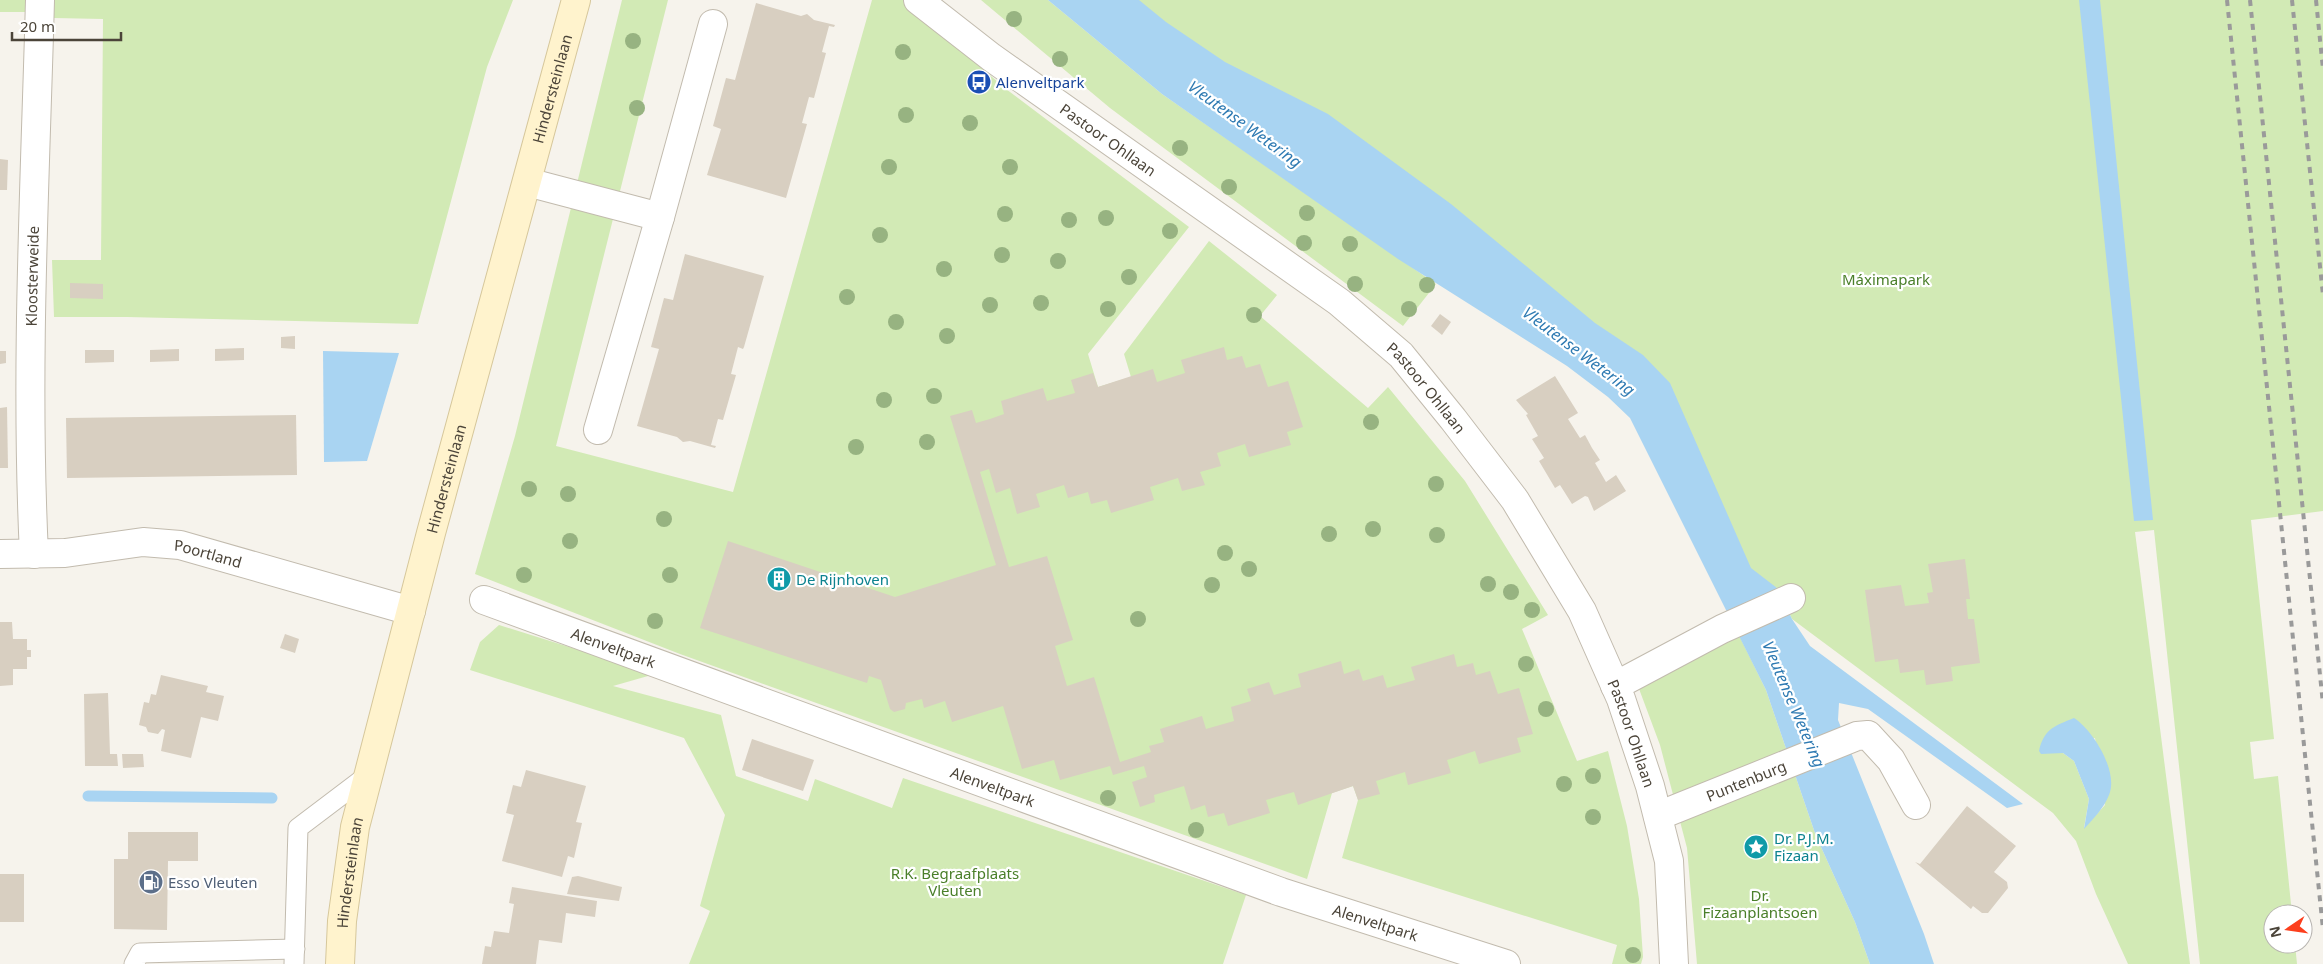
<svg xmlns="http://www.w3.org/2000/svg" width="2323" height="964" viewBox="0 0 2323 964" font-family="'Noto Sans',sans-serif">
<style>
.green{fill:#d2eab5;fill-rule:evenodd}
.water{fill:#a9d4f2}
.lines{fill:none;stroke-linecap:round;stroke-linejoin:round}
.stream{stroke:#a9d4f2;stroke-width:11}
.building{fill:#d8cfc1}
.lane-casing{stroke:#c2bbae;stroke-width:21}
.street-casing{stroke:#c2bbae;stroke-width:30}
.secondary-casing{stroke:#d6c79b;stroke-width:30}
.lane{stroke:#fff;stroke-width:19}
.street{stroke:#fff;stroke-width:28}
.secondary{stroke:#fff3cd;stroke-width:28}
.rail{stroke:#9a9a9a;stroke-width:4;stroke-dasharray:6 6;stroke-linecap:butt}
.tree{fill:#97b381}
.labels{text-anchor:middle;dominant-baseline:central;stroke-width:4.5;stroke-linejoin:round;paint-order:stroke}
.transit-label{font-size:15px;fill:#164399;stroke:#fff;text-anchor:start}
.street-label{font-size:15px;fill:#4b4439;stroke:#fff}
.park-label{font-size:15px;fill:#4a7f2a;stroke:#fff}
.culture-label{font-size:15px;fill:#0d838f;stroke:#fff;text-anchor:start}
.service-label{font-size:15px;fill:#4e5e75;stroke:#fff;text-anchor:start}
.water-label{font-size:16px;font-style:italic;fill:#2e7ab2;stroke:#fff}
</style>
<rect width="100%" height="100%" fill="#f6f3ec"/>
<g class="green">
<rect x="0" y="0" width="28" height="12"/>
<path d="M 54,0 L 513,0 L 487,67 L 418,324 L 127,317 L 54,317 L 52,260 L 101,260 L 103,19 L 54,18 Z"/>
<path d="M 622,0 L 668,0 L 556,446 L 733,492 L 872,0 L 903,0 L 1006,89 L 1189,227 L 1088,354 L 1098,387 L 1131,377 L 1124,354 L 1209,241 L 1277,295 L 1260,316 L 1368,408 L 1388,387 L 1465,481 L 1548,615 L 1522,629 L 1577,761 L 1608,751 L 1627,826 L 1639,899 L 1643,957 L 1641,964 L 1612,964 L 1617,945 L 1342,858 L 1358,800 L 1353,786 L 1332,793 L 1307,879 L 680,654 L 475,574 L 515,436 Z"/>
<path d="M 981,0 L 1048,0 L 1162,94 L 1436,284 L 1403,326 L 1110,108 Z"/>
<path d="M 1092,0 L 2323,0 L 2323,511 L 2251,520 L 2274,739 L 2250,742 L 2254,779 L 2278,776 L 2292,914 L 2273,914 L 2273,944 L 2295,944 L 2297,964 L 2200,964 L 2154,530 L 2135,532 L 2190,964 L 2128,964 L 2096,894 L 2076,841 L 2053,813 L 1792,619 L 1777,588 L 1737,576 L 1627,389 ZM 2095,738 L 2105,805 L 2084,828 L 2089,799 L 2074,761 L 2063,753 L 2041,753 Z"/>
<path d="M 1728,613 L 1766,690 L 1816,836 L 1855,922 L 1870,964 L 1697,964 L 1687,848 L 1660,745 L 1629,662 Z"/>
<path d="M 499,625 L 655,674 L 613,686 L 721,715 L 736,776 L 808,801 L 815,779 L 892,808 L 903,778 L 1246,895 L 1223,964 L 689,964 L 710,911 L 700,906 L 725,815 L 684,738 L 470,670 L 480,642 Z"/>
</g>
<g class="water">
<path d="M 1048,0 L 1139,0 L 1166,22 L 1225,62 L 1328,114 L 1451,204 L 1595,323 L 1643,355 L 1670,383 L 1751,568 L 1777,588 L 1792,619 L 1810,646 L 2023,804 L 2007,808 L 1868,709 L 1839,703 L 1838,720 L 1924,934 L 1934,964 L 1870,964 L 1855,922 L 1816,836 L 1766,690 L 1630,418 L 1608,397 L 1567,366 L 1398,259 L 1162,94 Z"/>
<path d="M 2079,0 L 2100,0 L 2153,520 L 2134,521 Z"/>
<path d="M 323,351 L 399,353 L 367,461 L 324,462 Z"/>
<path d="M 2074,718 C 2093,730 2119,772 2109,795 C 2104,808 2093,819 2084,829 L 2089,799 L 2074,761 L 2063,753 L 2041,754 L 2039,751 C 2044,729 2054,726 2074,718 Z"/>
</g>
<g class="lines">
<path class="stream" d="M 88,796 L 272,798"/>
</g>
<g class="building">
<path d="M 756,3 L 801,16 L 807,14 L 814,20 L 835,25 L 834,27 L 829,26 L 822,52 L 826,53 L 814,98 L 809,97 L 802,123 L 807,124 L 786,198 L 707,175 L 721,129 L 713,126 L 726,78 L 735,80 Z"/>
<path d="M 0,159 L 8,160 L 7,190 L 0,190 Z"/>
<path d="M 685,254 L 764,276 L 744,347 L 743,349 L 738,347 L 731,374 L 736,375 L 723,420 L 718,419 L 711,445 L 716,446 L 715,448 L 690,441 L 683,442 L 677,437 L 637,426 L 659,349 L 651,347 L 664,298 L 673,300 Z"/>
<path d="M 70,283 L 103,284 L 103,299 L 70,298 Z"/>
<path d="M 1440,314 L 1451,322 L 1442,335 L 1431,326 Z"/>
<path d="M 295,336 L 295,349 L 281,348 L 281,337 Z"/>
<path d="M 1224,347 L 1227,360 L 1242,356 L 1246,368 L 1260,364 L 1268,387 L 1288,381 L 1303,427 L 1287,432 L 1291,445 L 1249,457 L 1245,444 L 1217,453 L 1221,466 L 1200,472 L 1205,485 L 1182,491 L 1178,478 L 1150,487 L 1154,500 L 1111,513 L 1107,500 L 1091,504 L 1088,492 L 1068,498 L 1064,485 L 1036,494 L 1040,507 L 1017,514 L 1010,488 L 996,493 L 989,469 L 980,472 L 1009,567 L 1047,556 L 1073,640 L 1055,646 L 1067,686 L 1094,677 L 1120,762 L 1151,752 L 1149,746 L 1164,742 L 1160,729 L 1202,716 L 1206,729 L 1234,721 L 1231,707 L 1251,701 L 1247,689 L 1269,682 L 1274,695 L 1301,687 L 1298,674 L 1341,661 L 1344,674 L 1359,669 L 1363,681 L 1383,675 L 1387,688 L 1415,680 L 1411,667 L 1454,654 L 1457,667 L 1473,663 L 1476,675 L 1490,671 L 1498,694 L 1519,688 L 1533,734 L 1517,738 L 1521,752 L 1479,764 L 1475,751 L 1447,760 L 1451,773 L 1408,785 L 1405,772 L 1376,781 L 1380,794 L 1358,800 L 1353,786 L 1298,805 L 1294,792 L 1266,800 L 1270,813 L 1228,826 L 1224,813 L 1208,817 L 1205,805 L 1191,810 L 1184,786 L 1154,795 L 1155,802 L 1140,807 L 1132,782 L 1147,777 L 1144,766 L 1113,775 L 1110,766 L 1060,780 L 1054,760 L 1022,769 L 1003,706 L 952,722 L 945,701 L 924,708 L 922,699 L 906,703 L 905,709 L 894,712 L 890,709 L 881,680 L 869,676 L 867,683 L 700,628 L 728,541 L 895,597 L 996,565 L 950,416 L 972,410 L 976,423 L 990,419 L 1004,414 L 1001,401 L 1043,388 L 1047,401 L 1075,393 L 1071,380 L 1093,373 L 1098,387 L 1153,369 L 1157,382 L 1185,373 L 1181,360 Z"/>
<path d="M 244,348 L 244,360 L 215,361 L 215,349 Z"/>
<path d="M 179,349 L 179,361 L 150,362 L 150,350 Z"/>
<path d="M 85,350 L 114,350 L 114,362 L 85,363 Z"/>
<path d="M 0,351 L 6,351 L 6,363 L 0,364 Z"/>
<path d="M 1555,376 L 1578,413 L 1568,419 L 1580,438 L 1585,435 L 1592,448 L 1600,460 L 1595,463 L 1606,482 L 1616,475 L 1626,491 L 1594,511 L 1588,497 L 1585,496 L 1572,504 L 1560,485 L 1555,488 L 1539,461 L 1544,458 L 1532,439 L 1538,436 L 1526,415 L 1528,414 L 1516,400 Z"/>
<path d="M 7,407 L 8,468 L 0,468 L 0,408 Z"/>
<path d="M 296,415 L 297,475 L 67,478 L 66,418 Z"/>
<path d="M 1965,559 L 1970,599 L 1966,599 L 1968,619 L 1974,619 L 1980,663 L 1951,667 L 1953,681 L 1926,685 L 1924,670 L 1900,673 L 1898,659 L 1875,662 L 1865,590 L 1901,585 L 1905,606 L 1929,603 L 1927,593 L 1933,592 L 1928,564 Z"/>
<path d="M 0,622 L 12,622 L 13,639 L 27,639 L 27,650 L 31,650 L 31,657 L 27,657 L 27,669 L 13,669 L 13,685 L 0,686 Z"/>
<path d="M 285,634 L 299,639 L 295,653 L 280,648 Z"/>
<path d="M 161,675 L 208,686 L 206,692 L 224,696 L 218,721 L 201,717 L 191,758 L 161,751 L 165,730 L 162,729 L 158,734 L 148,732 L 146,727 L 139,725 L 144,702 L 149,703 L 151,694 L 156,695 Z"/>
<path d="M 108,693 L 110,754 L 117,754 L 118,766 L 85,766 L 84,694 Z"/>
<path d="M 752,739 L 814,760 L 803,791 L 742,770 Z"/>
<path d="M 122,754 L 143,754 L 144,767 L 123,768 Z"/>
<path d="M 526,770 L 586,786 L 576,822 L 582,823 L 574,858 L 568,856 L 562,877 L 502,861 L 514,815 L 506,813 L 513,785 L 521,787 Z"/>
<path d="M 1967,806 L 2016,846 L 1994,872 L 2007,882 L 2008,888 L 1988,913 L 1982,913 L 1973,906 L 1971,909 L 1915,862 L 1920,864 Z"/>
<path d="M 128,832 L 198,832 L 198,861 L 168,861 L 167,930 L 114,929 L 114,859 L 128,859 Z"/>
<rect x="0" y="874" width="24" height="48"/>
<path d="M 578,876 L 622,887 L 619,901 L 567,894 L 572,877 Z"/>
<path d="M 512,887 L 597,901 L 595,917 L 566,913 L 562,943 L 539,940 L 536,964 L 482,964 L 485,946 L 491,947 L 494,931 L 509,933 L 514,904 L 509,903 Z"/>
</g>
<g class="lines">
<defs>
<g id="lane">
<path d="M 134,964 L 140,953 L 295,949"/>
<path d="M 294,964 L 298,828 L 368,775"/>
</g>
<g id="street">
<path id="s1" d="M 918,0 L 991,57 L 1339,302 L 1401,355 L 1453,419 L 1515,500 L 1582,611 L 1621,699 L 1650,786 L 1669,861 L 1674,964"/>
<path d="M 527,182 L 660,217"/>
<path d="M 598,430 L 660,217 L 713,24"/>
<path id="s2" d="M 0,554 L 65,553 L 143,542 L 180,545 L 411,611"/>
<path id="s3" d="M 34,554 C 25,370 35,184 40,0"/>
<path id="s4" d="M 484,600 L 1281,892 L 1506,964"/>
<path d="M 1615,686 L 1722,629 L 1791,598"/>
<path id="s5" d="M 1658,816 L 1857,736 L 1868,735 L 1891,760 L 1916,805"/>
</g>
<g id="secondary">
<path id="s6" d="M 340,964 L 342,921 L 355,827 L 431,533 L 576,0"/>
</g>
</defs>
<use href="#lane" class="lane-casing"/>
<use href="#street" class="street-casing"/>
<use href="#secondary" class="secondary-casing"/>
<use href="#lane" class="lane"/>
<use href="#street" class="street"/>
<use href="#secondary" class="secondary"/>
<g class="rail">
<path d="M 2227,0 L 2323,929"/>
<path d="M 2250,0 L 2323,704"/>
<path d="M 2292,0 L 2323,295"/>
<path d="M 2316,0 L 2323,69"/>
</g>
</g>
<g class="tree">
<circle cx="1014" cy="19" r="8"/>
<circle cx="633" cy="41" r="8"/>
<circle cx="903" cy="52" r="8"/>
<circle cx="1060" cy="59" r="8"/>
<circle cx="637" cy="108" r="8"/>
<circle cx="906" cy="115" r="8"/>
<circle cx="970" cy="123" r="8"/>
<circle cx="1180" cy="148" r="8"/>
<circle cx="889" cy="167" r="8"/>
<circle cx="1010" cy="167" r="8"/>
<circle cx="1229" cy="187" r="8"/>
<circle cx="1307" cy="213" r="8"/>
<circle cx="1005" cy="214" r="8"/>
<circle cx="1106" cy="218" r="8"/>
<circle cx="1069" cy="220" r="8"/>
<circle cx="1170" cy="231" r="8"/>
<circle cx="880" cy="235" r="8"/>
<circle cx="1304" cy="243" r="8"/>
<circle cx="1350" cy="244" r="8"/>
<circle cx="1002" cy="255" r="8"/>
<circle cx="1058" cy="261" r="8"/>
<circle cx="944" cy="269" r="8"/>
<circle cx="1129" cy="277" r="8"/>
<circle cx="1355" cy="284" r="8"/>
<circle cx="1427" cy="285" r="8"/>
<circle cx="847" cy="297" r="8"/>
<circle cx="1041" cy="303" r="8"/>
<circle cx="990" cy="305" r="8"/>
<circle cx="1108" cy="309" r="8"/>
<circle cx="1409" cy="309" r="8"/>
<circle cx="1254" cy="315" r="8"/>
<circle cx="896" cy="322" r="8"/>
<circle cx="947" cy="336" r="8"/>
<circle cx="934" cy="396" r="8"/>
<circle cx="884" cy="400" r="8"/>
<circle cx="1371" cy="422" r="8"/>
<circle cx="927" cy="442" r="8"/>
<circle cx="856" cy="447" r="8"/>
<circle cx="1436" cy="484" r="8"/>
<circle cx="529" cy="489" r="8"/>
<circle cx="568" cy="494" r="8"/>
<circle cx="664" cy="519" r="8"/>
<circle cx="1373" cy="529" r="8"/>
<circle cx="1329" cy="534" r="8"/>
<circle cx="1437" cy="535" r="8"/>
<circle cx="570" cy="541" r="8"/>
<circle cx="1225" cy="553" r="8"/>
<circle cx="1249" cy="569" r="8"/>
<circle cx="524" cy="575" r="8"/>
<circle cx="670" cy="575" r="8"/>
<circle cx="1488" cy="584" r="8"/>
<circle cx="1212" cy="585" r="8"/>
<circle cx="1511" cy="592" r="8"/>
<circle cx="1532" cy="610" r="8"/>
<circle cx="1138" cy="619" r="8"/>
<circle cx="655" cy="621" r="8"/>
<circle cx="1526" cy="664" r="8"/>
<circle cx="1546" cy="709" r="8"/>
<circle cx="1593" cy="776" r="8"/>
<circle cx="1564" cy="784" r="8"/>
<circle cx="1108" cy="798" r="8"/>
<circle cx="1593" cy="817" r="8"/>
<circle cx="1196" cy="830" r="8"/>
<circle cx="1633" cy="955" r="8"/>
</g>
<defs>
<symbol id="bus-disc" viewBox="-11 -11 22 22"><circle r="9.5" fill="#1a4fb4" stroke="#fff"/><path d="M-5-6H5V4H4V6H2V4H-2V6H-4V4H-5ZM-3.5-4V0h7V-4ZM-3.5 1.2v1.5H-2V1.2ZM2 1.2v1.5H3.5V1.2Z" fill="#fff"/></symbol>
<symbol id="building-disc" viewBox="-11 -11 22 22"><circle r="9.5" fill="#0f9aa8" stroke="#fff"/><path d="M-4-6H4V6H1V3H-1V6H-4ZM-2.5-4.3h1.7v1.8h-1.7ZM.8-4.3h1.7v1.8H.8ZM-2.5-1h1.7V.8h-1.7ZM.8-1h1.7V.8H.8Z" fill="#fff"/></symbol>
<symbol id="sight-disc" viewBox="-11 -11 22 22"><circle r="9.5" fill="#0f9aa8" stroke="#fff"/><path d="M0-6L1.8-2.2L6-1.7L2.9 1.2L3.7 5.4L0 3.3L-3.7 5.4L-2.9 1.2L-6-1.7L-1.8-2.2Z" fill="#fff"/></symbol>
<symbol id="fuel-disc" viewBox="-11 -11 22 22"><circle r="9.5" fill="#5c6f8a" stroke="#fff"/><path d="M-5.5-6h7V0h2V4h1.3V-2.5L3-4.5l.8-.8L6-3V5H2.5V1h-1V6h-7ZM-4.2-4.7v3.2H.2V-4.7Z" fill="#fff"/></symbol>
</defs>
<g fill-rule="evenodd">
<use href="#bus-disc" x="965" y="68" width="28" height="28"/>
<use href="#building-disc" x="765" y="565" width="28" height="28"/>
<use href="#sight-disc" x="1742" y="833" width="28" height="28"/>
<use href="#fuel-disc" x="137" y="868" width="28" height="28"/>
</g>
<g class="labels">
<g class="transit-label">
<text x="996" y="82">Alenveltpark</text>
</g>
<g class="street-label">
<text stroke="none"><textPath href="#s6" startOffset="902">Hindersteinlaan</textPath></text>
<text stroke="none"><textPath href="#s1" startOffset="236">Pastoor Ohllaan</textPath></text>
<text stroke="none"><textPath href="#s3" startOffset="278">Kloosterweide</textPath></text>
<text stroke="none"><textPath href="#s1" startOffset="641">Pastoor Ohllaan</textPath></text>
<text stroke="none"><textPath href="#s6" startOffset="498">Hindersteinlaan</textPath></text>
<text stroke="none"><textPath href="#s2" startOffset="210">Poortland</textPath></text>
<text stroke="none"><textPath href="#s4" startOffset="138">Alenveltpark</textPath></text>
<text stroke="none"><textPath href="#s1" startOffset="1046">Pastoor Ohllaan</textPath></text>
<text stroke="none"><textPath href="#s5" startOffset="95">Puntenburg</textPath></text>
<text stroke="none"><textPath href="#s4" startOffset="542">Alenveltpark</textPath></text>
<text stroke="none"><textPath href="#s6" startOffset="92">Hindersteinlaan</textPath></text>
<text stroke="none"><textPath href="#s4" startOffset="948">Alenveltpark</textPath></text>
</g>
<g class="park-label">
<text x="1886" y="279">Máximapark</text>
<text x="955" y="873">R.K. Begraafplaats<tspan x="955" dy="17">Vleuten</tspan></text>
<text x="1760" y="895">Dr.<tspan x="1760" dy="17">Fizaanplantsoen</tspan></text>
</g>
<g class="culture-label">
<text x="796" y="579">De Rijnhoven</text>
<text x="1774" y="838">Dr. P.J.M.<tspan x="1774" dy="17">Fizaan</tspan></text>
</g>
<g class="service-label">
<text x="168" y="882">Esso Vleuten</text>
</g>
<g class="water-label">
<text transform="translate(1245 124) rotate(36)">Vleutense Wetering</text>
<text transform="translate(1579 351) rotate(37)">Vleutense Wetering</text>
<text transform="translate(1794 704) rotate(67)">Vleutense Wetering</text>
</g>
</g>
<g transform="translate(2288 929) rotate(257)"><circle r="24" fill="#ffffff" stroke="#b7b4b0"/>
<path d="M0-4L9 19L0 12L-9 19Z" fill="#fc3f1d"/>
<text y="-8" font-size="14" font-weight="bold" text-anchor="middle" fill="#4b4439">N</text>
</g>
<path d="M12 32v8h109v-8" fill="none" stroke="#4b4439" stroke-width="2.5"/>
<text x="20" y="32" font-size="15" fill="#4b4439" stroke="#ffffff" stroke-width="4" paint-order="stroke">20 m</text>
</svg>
